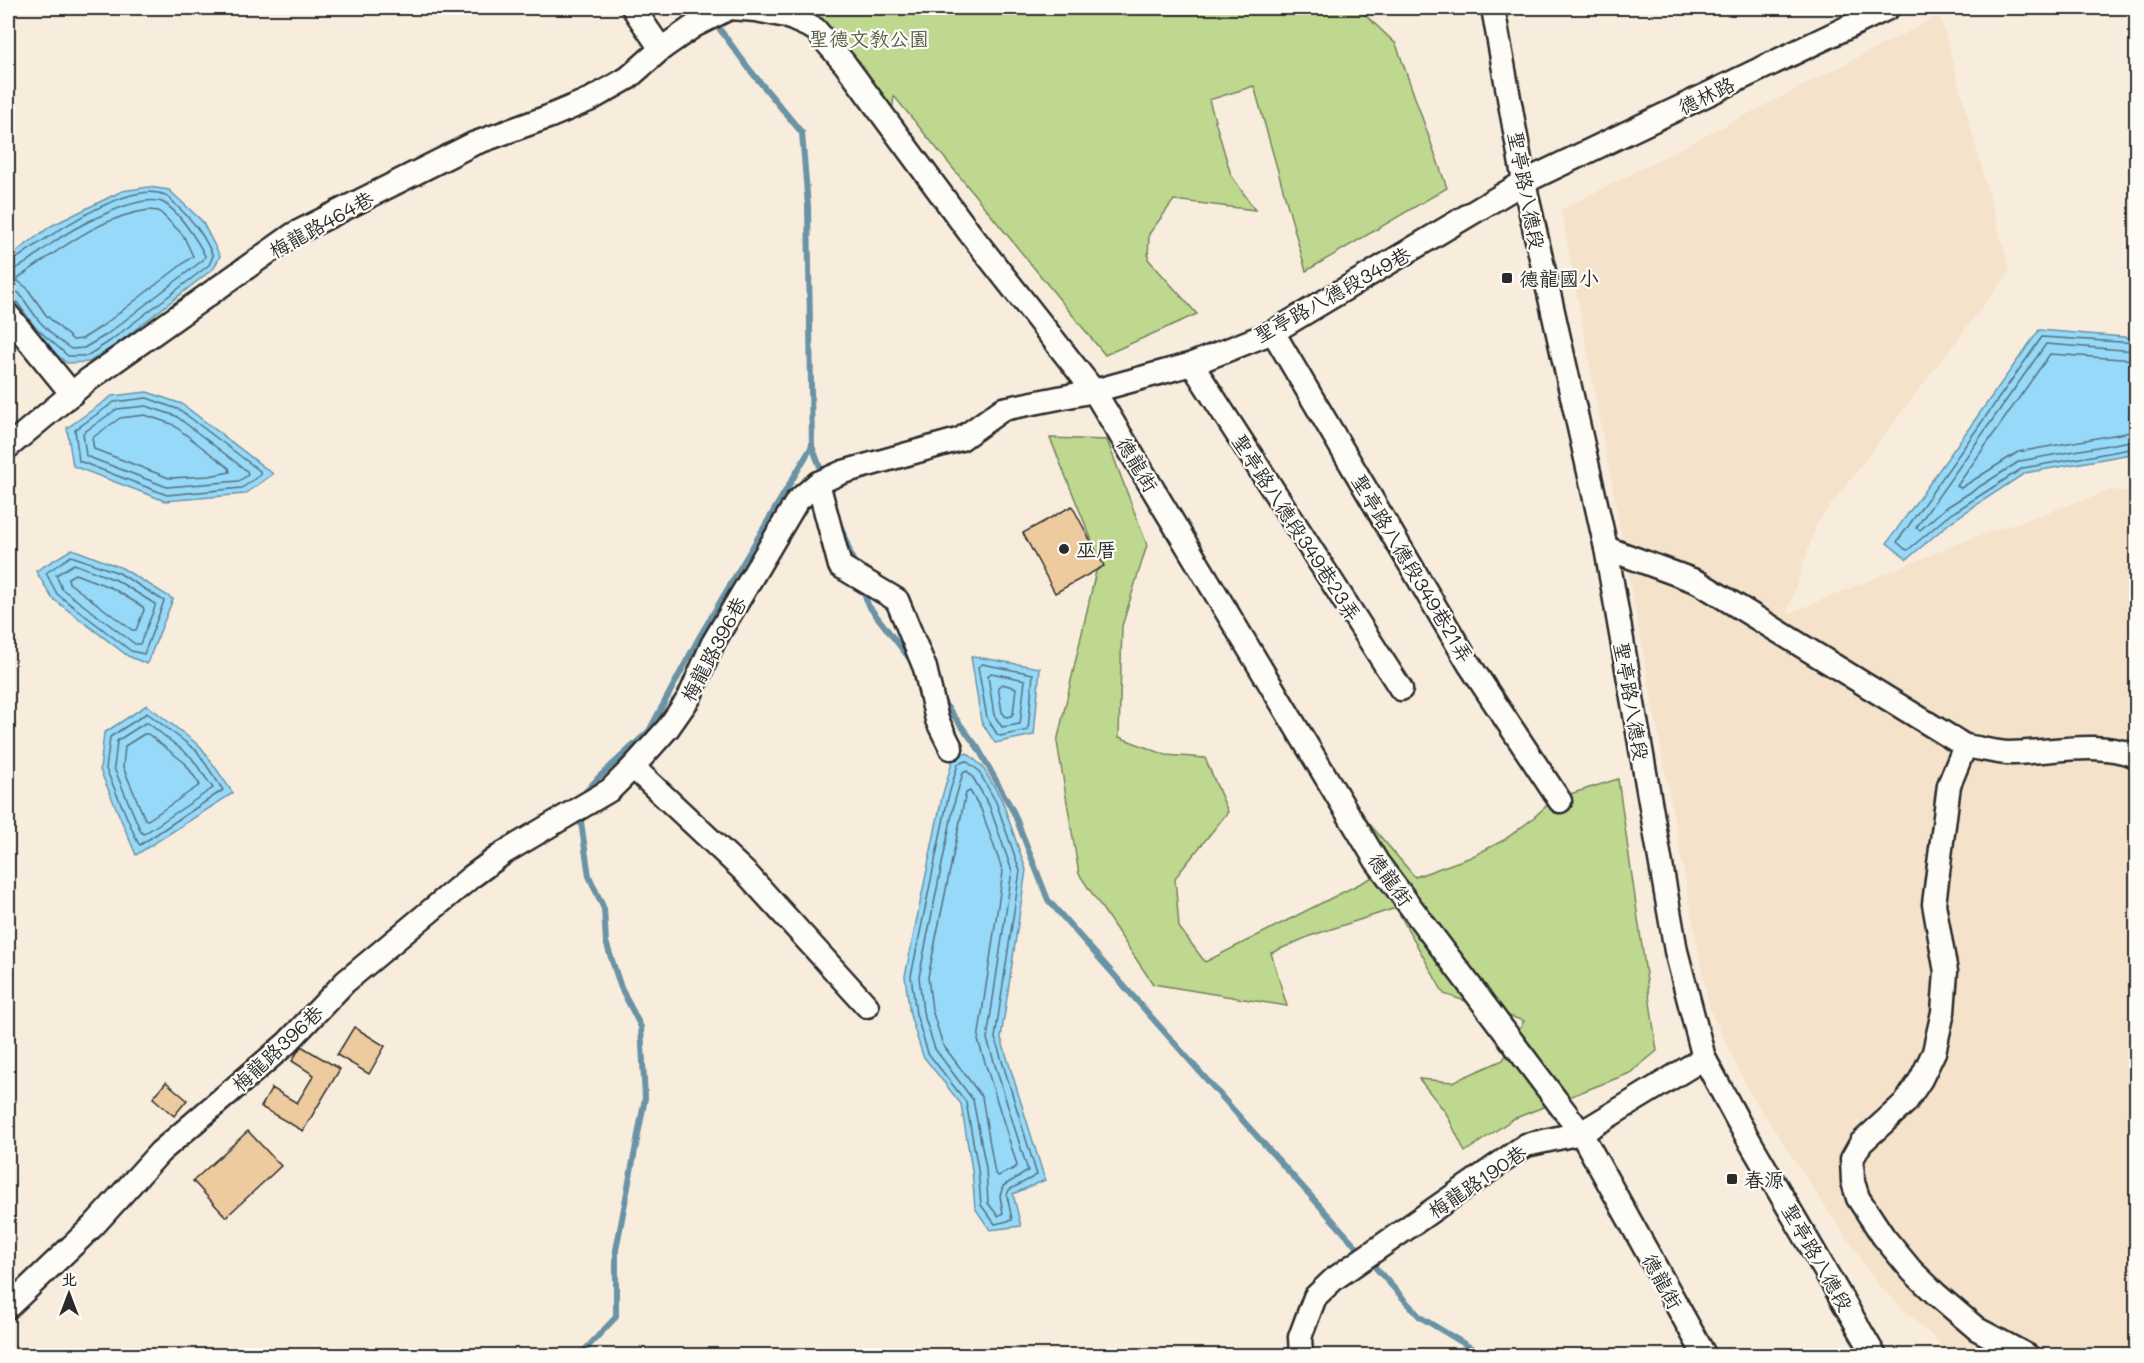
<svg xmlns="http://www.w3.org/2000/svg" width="2144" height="1363" viewBox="0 0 2144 1363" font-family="Mali,'LXGW WenKai TC',sans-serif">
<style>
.built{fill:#f5e2ca}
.green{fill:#bed88f;stroke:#74825d;stroke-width:1.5}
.water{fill:#96d9f8;stroke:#6b93a6;stroke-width:1.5}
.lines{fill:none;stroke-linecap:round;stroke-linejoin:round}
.shore{stroke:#56717d;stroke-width:1.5}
.stream{stroke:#6b93a6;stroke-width:6}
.building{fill:#eeca9f;stroke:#2b2b2b;stroke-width:1.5}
.minor-casing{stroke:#2b2b2b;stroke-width:27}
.minor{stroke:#fdfcf7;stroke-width:22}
.poi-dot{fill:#2b2b2b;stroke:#fdfcf7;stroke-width:2}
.labels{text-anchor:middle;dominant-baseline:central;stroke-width:4.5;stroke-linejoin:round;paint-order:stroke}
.park-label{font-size:20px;fill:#575f49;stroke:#fdfcf7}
.street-label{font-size:20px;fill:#2b2b2b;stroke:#fdfcf7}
.poi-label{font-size:20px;fill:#2b2b2b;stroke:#fdfcf7;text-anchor:start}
</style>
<rect width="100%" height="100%" fill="#f8eddd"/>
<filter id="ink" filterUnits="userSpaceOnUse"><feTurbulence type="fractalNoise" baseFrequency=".0167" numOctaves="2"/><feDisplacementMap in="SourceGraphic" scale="12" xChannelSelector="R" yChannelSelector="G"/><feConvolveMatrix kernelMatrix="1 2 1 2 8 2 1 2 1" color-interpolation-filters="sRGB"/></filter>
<g filter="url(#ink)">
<path class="built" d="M 1940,15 L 2010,271 L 1817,523 L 1787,614 L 1967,540 L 2112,490 L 2136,492 L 2136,1355 L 1952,1355 L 1878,1285 L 1751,1095 L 1709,1008 L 1561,210 Z"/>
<g class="green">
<path d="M 805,8 L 1358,8 L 1396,44 L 1447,188 L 1306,271 L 1254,86 L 1209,100 L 1231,175 L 1255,210 L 1174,200 L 1149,234 L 1148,259 L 1197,314 L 1105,355 L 894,96 L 892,112 L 800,17 L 808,12 Z"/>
<path d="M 1050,438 L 1107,440 L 1147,545 L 1122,626 L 1119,737 L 1166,755 L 1205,758 L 1228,812 L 1175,878 L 1179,927 L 1205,962 L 1371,878 L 1362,815 L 1415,877 L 1471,857 L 1504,840 L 1531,820 L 1554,799 L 1618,779 L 1657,1051 L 1630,1073 L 1513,1119 L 1465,1152 L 1446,1113 L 1419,1079 L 1453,1082 L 1503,1060 L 1524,1021 L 1444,994 L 1396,908 L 1310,936 L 1271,953 L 1287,1006 L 1153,984 L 1079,874 L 1057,742 L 1099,558 Z"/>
</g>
<g class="water">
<path d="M 149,187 L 169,190 L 202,221 L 220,256 L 214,268 L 114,346 L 89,362 L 67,363 C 50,350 15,322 10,300 C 7,287 8,272 8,258 L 51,226 L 122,191 Z"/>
<path d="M 2039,330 L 2136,338 L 2136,453 L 2025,473 L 1952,521 L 1907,559 L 1887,543 Z"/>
<path d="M 147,392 L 182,404 L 273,474 L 245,494 L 165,501 L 73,466 L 67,428 L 112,396 Z"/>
<path d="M 72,549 L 122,568 L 173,599 L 147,664 L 128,656 L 52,598 L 36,571 Z"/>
<path d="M 971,656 L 1040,668 L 1034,735 L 995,743 L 981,721 Z"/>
<path d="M 147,705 L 201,747 L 233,793 L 136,855 L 100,770 L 104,733 Z"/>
<path d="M 967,753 L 982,766 L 1002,800 L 1026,870 L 1001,1038 L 1045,1180 L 1013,1194 L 1021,1226 L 990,1230 L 975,1208 L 972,1170 L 961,1104 L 923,1056 L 910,1015 L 905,976 L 942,797 L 953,759 Z"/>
</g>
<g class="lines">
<g class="shore">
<path d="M 149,210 L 159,211 L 183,235 L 193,256 L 101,327 L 82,339 L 73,340 L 46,315 L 27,288 L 18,281 L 18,278 C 58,251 100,216 149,210 Z"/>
<path d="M 8,262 L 13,261 C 43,240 128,179 165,195 C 169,197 173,202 176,205 C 194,222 203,233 213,256 L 209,265 L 110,341 L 87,356 L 68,356 L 34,326 L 14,298 L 8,296"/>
<path d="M 8,270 C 23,269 39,252 51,244 C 71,229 137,193 162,202 C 177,209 198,241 205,256 L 203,260 L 106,335 L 84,348 L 71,349 L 57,339 L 39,321 L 19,293 L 8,289"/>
<path d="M 2136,343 L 2042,337 L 1897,542 L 1905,549 L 1908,550 L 1948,516 L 2023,468 L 2136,448"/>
<path d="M 2136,351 L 2046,344 L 1916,528 L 1920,530 L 1944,509 L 2020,461 L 2136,440"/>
<path d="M 2136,360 L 2050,354 L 1957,486 L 1961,488 L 2018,452 L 2136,431"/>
<path d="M 147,398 L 180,410 L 260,471 L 260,475 L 242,488 L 167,495 L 79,461 L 75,430 L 114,402 Z"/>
<path d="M 146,406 L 176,416 L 247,471 L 248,475 L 239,481 L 167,487 L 86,456 L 83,433 L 117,409 Z"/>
<path d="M 145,415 L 172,424 L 229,468 L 230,472 L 209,476 L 169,478 L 94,449 L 92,438 L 120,418 Z"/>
<path d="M 71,556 L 119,573 L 164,601 L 144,654 L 131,651 L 57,594 L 46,573 Z"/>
<path d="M 74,564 L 116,580 L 155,604 L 155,607 L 140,644 L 135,644 L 62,589 L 56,575 Z"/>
<path d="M 75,574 L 112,588 L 143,607 L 144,610 L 136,630 L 132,630 L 69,583 L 68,578 Z"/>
<path d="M 982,664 L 1033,674 L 1028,730 L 1000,736 L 997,734 L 987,718 L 978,667 Z"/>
<path d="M 991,673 L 1025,680 L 1020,724 L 1002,727 L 994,715 L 988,676 Z"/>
<path d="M 1002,684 L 1016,688 L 1013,714 L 1011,716 L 1006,717 L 1002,712 L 998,687 Z"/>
<path d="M 147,713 L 197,751 L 223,790 L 140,845 L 138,843 L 106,769 L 110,737 Z"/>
<path d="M 145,723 L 148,723 L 191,757 L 213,788 L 144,834 L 141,832 L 114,768 L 117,741 Z"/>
<path d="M 144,734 L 148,734 L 185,763 L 200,785 L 148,820 L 145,819 L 123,767 L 125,746 Z"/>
<path d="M 966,761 L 978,770 L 996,802 L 1020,871 L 995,1038 L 1037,1175 L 1009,1190 L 1007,1195 L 1012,1220 L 995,1224 L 981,1205 L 978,1169 L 966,1102 L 928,1053 L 916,1014 L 911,976 L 948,798 L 958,764 Z"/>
<path d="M 967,771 L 972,776 L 989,805 L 1012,871 L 987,1039 L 1028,1171 L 1003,1186 L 1000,1196 L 1003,1213 L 998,1216 L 988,1203 L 986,1168 L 973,1100 L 935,1049 L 923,1012 L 919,977 L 955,800 L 963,773 Z"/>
<path d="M 970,791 L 981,809 L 1003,872 L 978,1040 L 1017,1165 L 1015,1168 L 998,1176 L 995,1174 L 982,1097 L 943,1045 L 932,1010 L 928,977 L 964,802 L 966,793 Z"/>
</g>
<g class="stream">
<path d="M 704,8 L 750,70 L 802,133 L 808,206 L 812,446 L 823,475"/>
<path d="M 841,527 L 855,566"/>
<path d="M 862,587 L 868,605 L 913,663"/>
<path d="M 941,699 L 978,748 L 1014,813 L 1048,900 L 1245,1123 L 1420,1317 L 1473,1349 L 1491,1356"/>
<path d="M 581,797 L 599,777 L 649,731 L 700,636 L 812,446"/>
<path d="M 579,1356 L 616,1317 L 616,1250 L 645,1098 L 641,1027 L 621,988 L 606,942 L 604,909 L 589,876 L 580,815"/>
</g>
</g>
<g class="building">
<path d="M 1072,506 L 1104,566 L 1055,593 L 1023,533 Z"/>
<path d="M 354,1027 L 385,1046 L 369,1074 L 337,1055 Z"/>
<path d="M 301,1046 L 340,1069 L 303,1131 L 261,1107 L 272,1088 L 297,1103 L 314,1075 L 292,1061 Z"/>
<path d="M 166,1082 L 187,1100 L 174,1116 L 153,1098 Z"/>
<path d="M 248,1131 L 281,1166 L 226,1217 L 193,1181 Z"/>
</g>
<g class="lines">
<defs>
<g id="minor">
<path d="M 633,8 L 661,49"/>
<path d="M 1493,8 L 1524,182 L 1606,548 L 1676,951 L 1704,1058 L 1739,1123 L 1875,1356"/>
<path d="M 8,315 L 72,394"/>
<path d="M 1273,332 L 1469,664 L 1560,801"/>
<path d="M 1192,364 L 1401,689"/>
<path d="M 8,447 L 88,380 L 294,234 L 473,144 L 548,117 L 591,99 L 628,78 L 661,49 L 694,26 L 730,8 L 756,10 L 786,16 L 815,29 L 845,64 L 969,232 L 1094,391 L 1377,862 L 1581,1133 L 1705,1356"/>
<path d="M 818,483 L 843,472 L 961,439 L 1003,409 L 1094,391 L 1192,364 L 1273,332 L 1524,182 L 1888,8"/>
<path d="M 1606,548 L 1698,582 L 1965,746 C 1979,748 1993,752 2007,753 C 2051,753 2094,740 2136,756"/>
<path d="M 1965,746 L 1949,785 L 1934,904 L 1946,972 L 1943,1012 L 1934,1052 L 1921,1079 L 1906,1102 L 1861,1143 L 1852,1159 L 1853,1182 L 1858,1198 L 1883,1236 L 1912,1271 L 1936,1294 L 1977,1329 L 2028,1356"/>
<path d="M 633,767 L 748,875 L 867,1006"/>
<path d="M 8,1307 L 93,1226 L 160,1152 L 287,1043 L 345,982 L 471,877 L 505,852 L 610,790 L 633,767 L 668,728 L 689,698 L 713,643 L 797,501 L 818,483 L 840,566 L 897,600 L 925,668 L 937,720 L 951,748"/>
<path d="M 1301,1356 L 1300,1337 L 1315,1297 L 1334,1279 L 1526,1145 L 1581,1133 L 1704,1058"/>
</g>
</defs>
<use href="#minor" class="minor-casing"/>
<use href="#minor" class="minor"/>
</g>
</g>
<g class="poi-dot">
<rect x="1501" y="272" width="12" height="12" rx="3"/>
<circle cx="1064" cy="549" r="6"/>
<rect x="1726" y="1173" width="12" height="12" rx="3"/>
</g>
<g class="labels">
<g class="park-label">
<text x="869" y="38">聖德文教公園</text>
</g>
<g class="street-label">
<text transform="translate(1706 95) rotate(-26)">德林路</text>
<text transform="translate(1527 190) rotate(79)">聖亭路八德段</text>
<text transform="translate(321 224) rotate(-29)">梅龍路464巷</text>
<text transform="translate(1332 294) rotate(-29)">聖亭路八德段349巷</text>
<text transform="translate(1138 464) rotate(59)">德龍街</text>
<text transform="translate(1297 527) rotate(57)">聖亭路八德段349巷23弄</text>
<text transform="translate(1413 568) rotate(59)">聖亭路八德段349巷21弄</text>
<text transform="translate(713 649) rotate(-62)">梅龍路396巷</text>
<text transform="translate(1632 701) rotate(80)">聖亭路八德段</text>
<text transform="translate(1391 879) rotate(54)">德龍街</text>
<text transform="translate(277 1048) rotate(-43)">梅龍路396巷</text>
<text transform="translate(1477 1181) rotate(-34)">梅龍路190巷</text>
<text transform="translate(1818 1257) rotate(60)">聖亭路八德段</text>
<text transform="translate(1663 1281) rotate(61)">德龍街</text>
</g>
<g class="poi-label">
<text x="1519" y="278">德龍國小</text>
<text x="1076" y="549">巫厝</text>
<text x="1744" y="1179">春源</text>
</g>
</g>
<rect width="2144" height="1363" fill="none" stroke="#fdfcf7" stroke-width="30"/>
<rect x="15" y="15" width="2114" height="1333" fill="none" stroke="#2b2b2b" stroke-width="2" filter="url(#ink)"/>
<g transform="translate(69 1294)" stroke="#fdfcf7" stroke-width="4.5" paint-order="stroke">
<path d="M0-4.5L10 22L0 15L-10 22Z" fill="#2b2b2b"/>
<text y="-9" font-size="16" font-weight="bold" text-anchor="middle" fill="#2b2b2b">北</text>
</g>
</svg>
